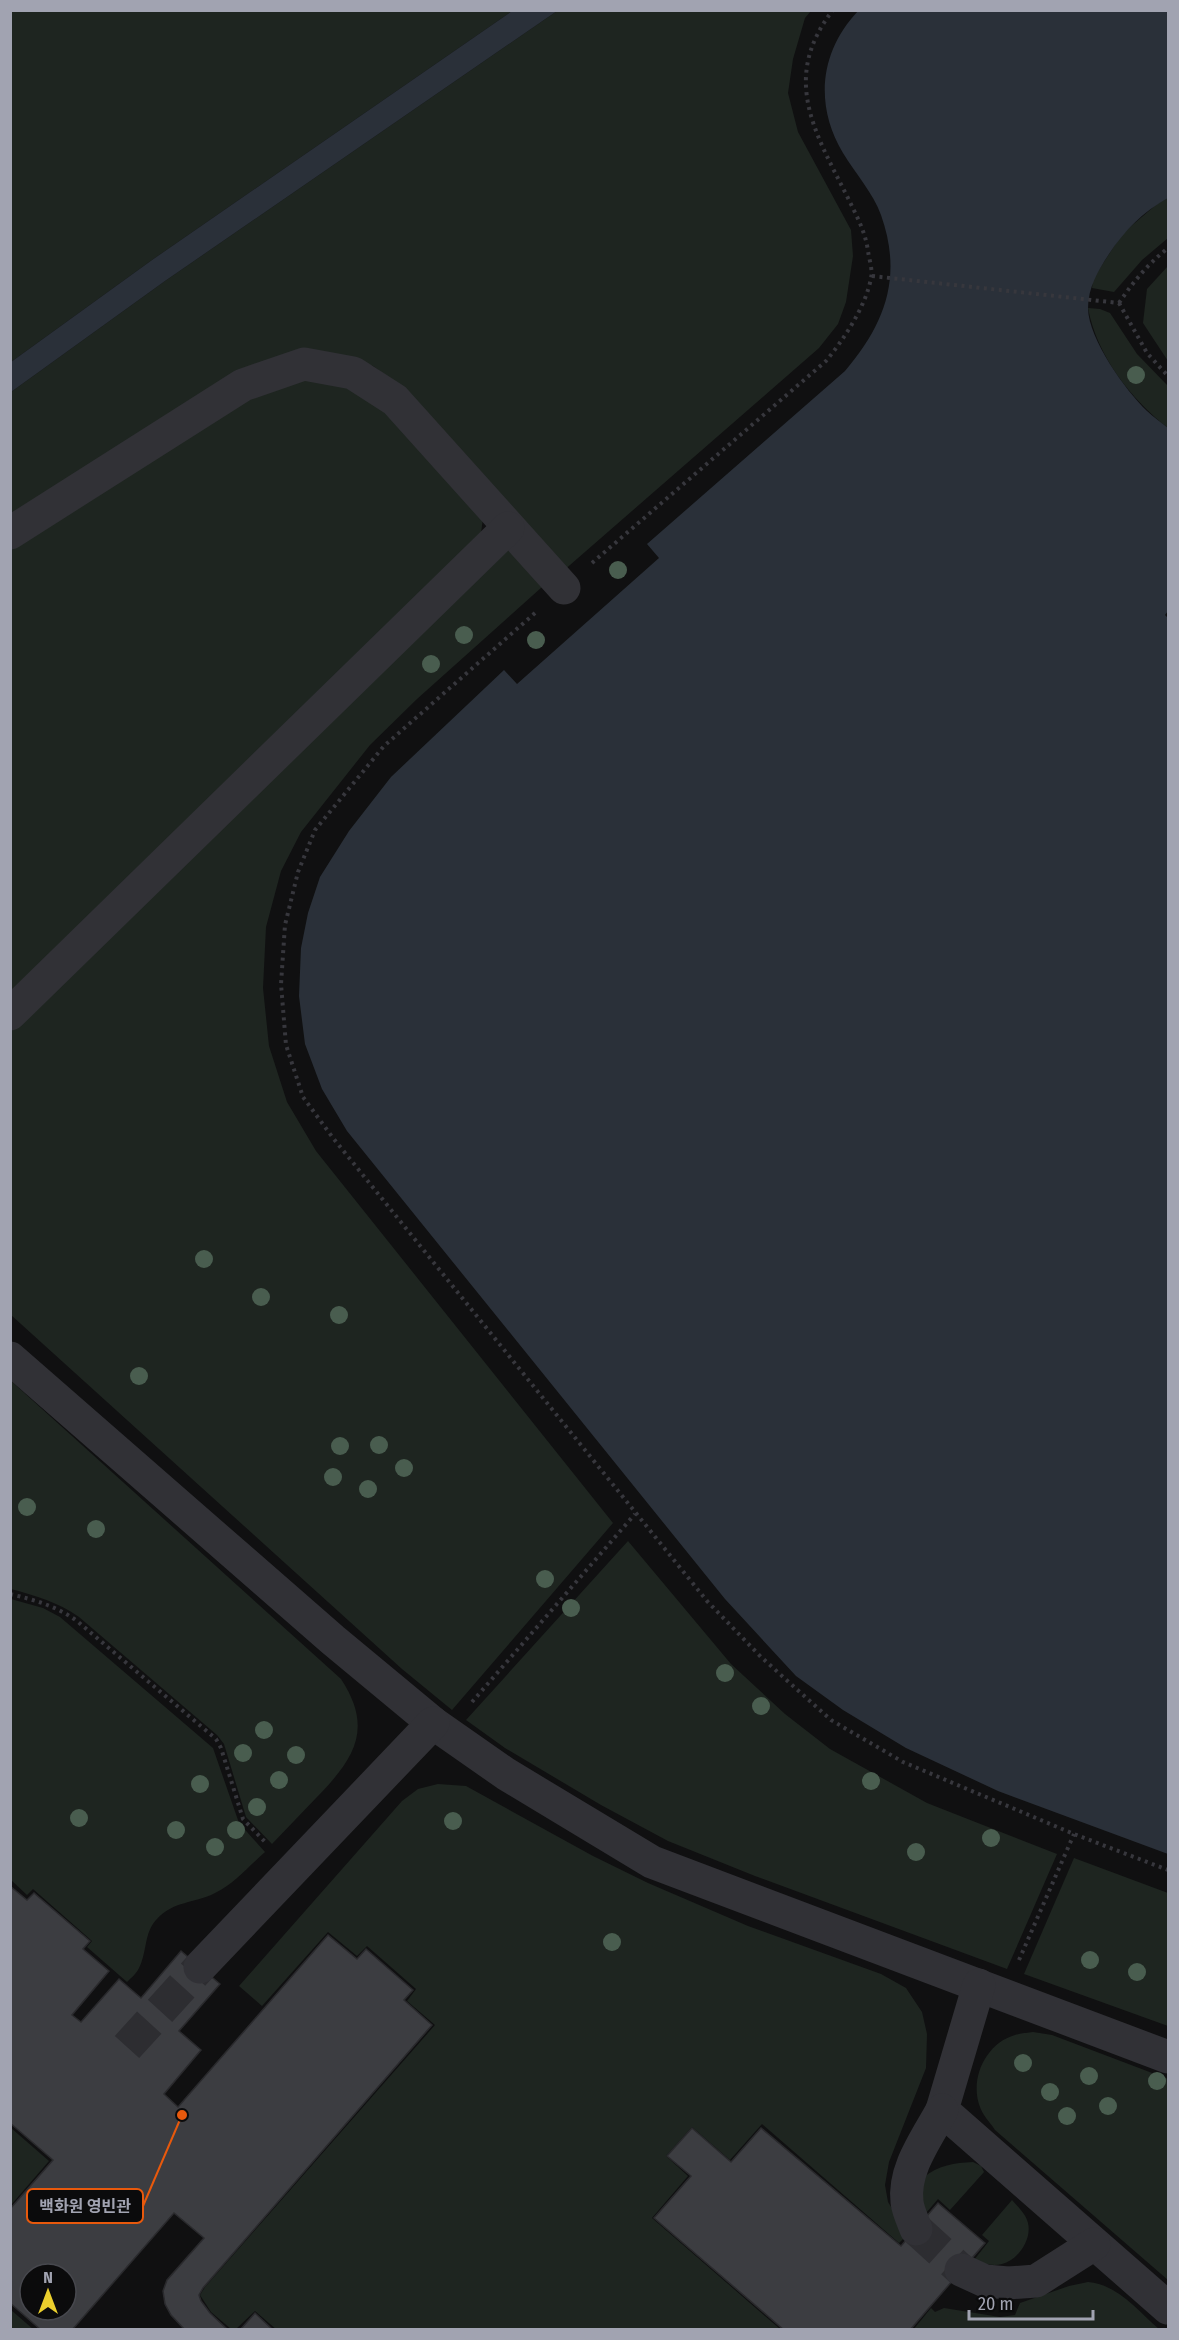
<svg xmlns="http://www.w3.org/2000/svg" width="1179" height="2340" viewBox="0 0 1179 2340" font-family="'Fira Sans Condensed','Noto Sans KR',sans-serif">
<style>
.green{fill:#1e2520}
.water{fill:#2a3039}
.building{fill:#3c3d41;stroke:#2a2a2d;stroke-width:1.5;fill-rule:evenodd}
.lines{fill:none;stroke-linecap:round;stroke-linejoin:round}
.minor-tunnel{stroke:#2d2d31;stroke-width:33;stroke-dasharray:33 16;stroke-linecap:butt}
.path{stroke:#37373d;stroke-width:4;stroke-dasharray:3 4.5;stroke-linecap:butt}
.minor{stroke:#313136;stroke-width:33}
.tree{fill:#495d4f}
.leader{fill:none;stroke:#e8590c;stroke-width:2}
.callout-dot{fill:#e8590c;stroke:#0b0b0c;stroke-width:2}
.callout{fill:#0b0b0c;stroke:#e8590c;stroke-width:2}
.callout-label{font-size:16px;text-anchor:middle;font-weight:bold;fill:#a1a3b1}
</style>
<rect width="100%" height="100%" fill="#101011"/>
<g class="green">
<path d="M 10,11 L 512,11 L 152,260 L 11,362 Z"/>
<path d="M 557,11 L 811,11 L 805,18 L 793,59 L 788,93 L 798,132 L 851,230 L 853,256 L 846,302 L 838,324 L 819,348 L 562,572 L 406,390 L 373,366 L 340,355 L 297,353 L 11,520 L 11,392 L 165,281 Z"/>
<path d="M 1168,198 L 1168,238 L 1142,260 L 1114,292 L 1092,288 L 1093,279 L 1122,234 L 1157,204 Z"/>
<path d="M 1168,266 L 1168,361 L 1143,323 L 1147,289 Z"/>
<path d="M 1088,308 L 1100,309 L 1110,313 L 1137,354 L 1168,386 L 1168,428 C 1131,399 1097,356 1088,308 Z"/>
<path d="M 333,379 L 374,398 L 483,518 L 481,533 L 11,994 L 11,547 L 249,394 L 288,382 Z"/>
<path d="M 510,548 L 542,587 L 417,699 L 370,745 L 301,832 L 281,871 L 266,927 L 263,988 L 269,1046 L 287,1102 L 316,1151 L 613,1523 L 452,1710 L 402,1669 L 11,1315 L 11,1029 Z"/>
<path d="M 10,1380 L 341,1679 C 374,1729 354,1759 317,1797 C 302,1813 287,1828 272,1844 L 246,1817 L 224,1744 L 217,1735 L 79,1617 C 58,1602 36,1596 11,1589 Z"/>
<path d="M 628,1541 L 731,1664 L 785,1714 L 830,1749 L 927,1803 L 1057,1854 L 1007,1969 L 755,1876 L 668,1841 L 601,1805 L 505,1748 L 466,1720 Z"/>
<path d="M 11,1599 L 43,1608 L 60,1617 L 213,1748 L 239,1823 L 265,1852 C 249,1866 234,1884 215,1893 C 194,1904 174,1900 156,1920 C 144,1933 147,1953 139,1968 C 137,1973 131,1978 127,1982 L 87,1947 L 92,1941 L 33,1889 L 27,1895 L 11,1880 Z"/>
<path d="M 438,1784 L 466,1786 L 593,1856 L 648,1883 L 748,1926 L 881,1974 L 906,1988 L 922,2012 L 927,2034 L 926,2068 L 889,2162 L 885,2185 L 888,2202 L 908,2234 L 899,2243 L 762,2124 L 730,2160 L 692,2127 L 666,2156 L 688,2176 L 652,2218 L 780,2329 L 277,2330 L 255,2311 L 236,2329 L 231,2329 L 211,2312 L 200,2295 L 205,2287 L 435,2025 L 407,2001 L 416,1989 L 367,1946 L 357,1956 L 328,1932 L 262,2006 L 239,1986 L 402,1801 L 418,1789 Z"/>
<path d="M 1074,1858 L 1168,1893 L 1168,2026 L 1024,1974 Z"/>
<path d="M 1033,2032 L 1052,2035 L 1168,2079 L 1168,2280 L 995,2130 C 992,2125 987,2120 984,2115 C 966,2086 983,2044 1015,2035 C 1020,2033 1027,2033 1033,2032 Z"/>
<path d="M 11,2128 L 49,2161 L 11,2205 Z"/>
<path d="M 973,2162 L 981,2166 L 984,2172 L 950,2210 L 938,2199 L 926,2213 L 921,2202 L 924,2177 C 939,2165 954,2163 973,2162 Z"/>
<path d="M 1012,2200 C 1018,2207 1026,2214 1028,2223 C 1032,2240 1018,2260 1002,2264 C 992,2267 983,2263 974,2260 L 989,2241 L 982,2235 Z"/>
<path d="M 1088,2282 C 1117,2284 1138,2311 1159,2329 L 913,2330 L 931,2308 L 935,2312 L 944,2308 L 1000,2317 L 1015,2315 L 1020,2303 L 1069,2286 Z"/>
<path d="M 11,2310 L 33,2329 L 11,2329 Z"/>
</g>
<g class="water">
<path d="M 512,11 L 557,11 L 165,281 L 11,392 L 11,362 L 152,260 Z"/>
<path d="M 858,11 L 1168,11 L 1168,198 C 1144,211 1124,231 1109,254 C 1098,271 1088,287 1088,309 C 1089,339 1125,390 1147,411 C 1153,417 1161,422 1168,428 L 1168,611 L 1165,615 L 1168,618 L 1168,1854 L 998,1791 L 906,1748 L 843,1710 L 796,1676 L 725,1599 L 347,1131 L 322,1089 L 305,1044 L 299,996 L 301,948 L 308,913 L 320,877 L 349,831 L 391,777 L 504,670 L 517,684 L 659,558 L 647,544 L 845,371 C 885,324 903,277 881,215 C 873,193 855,173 843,153 C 814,105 820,51 858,11 Z"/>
</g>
<g class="building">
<path d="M 10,1886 L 27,1900 L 34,1893 L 90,1941 L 83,1949 L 109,1971 L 72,2015 L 81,2022 L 119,1979 L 141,1998 L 181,1951 L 220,1984 L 179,2031 L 201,2050 L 164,2094 L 178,2107 L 328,1935 L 357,1959 L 366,1949 L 413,1990 L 404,2000 L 432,2025 L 203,2288 L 199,2295 L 201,2301 L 210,2313 L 228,2330 L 185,2330 L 171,2315 L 165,2304 L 163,2291 L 167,2280 L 204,2238 L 174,2213 L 72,2330 L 41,2330 L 10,2303 L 10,2209 L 53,2160 L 10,2123 ZM 30,2274 L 66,2274 L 66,2310 L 30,2310 Z"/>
<path d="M 692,2128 L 731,2162 L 761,2128 L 901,2246 L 938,2203 L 985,2243 L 910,2330 L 784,2330 L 654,2218 L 691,2176 L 667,2156 Z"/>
<path d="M 255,2313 L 273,2330 L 240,2330 Z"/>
</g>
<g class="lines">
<g class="minor-tunnel">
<path d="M 127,2047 L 200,1967"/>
<path d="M 916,2229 L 961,2270"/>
</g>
<g class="path">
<path d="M 872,276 L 1119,303"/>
<path d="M 1119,303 L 1147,353 L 1168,376"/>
<path d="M 1119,303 C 1133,282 1148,264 1168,248"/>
<path d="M 592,563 L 826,361 C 844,339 866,306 871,278 C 873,270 869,259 868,251 C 865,230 856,215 847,196 C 814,131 781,77 833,10"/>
<path d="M 535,613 L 384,746 L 315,830 L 298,872 L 285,925 L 281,984 L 286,1045 L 303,1097 L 333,1138 L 707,1601 L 761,1657 L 831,1720 L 903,1762 L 1074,1834 L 1168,1870"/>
<path d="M 10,1594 C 35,1600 56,1606 77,1621 L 216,1739 L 221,1748 L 243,1819 L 267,1844"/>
<path d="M 472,1702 L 635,1514"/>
<path d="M 1019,1960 L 1074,1834"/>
</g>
<g class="minor">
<path d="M 10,533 L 243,385 L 304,364 L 353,373 L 395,400 L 564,588"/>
<path d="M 10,1014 L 508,528"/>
<path d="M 10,1358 L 333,1640 L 433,1723 L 506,1774 L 652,1862 L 1168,2057"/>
<path d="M 200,1967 L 433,1723"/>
<path d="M 979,1985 L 942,2110 L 1168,2308"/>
<path d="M 916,2229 C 913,2221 908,2211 907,2202 C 903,2169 927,2138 942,2110"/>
<path d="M 961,2270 L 985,2281 L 1008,2283 L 1036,2281 L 1094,2244"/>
</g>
</g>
<g class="tree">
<circle cx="1136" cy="375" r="9"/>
<circle cx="618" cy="570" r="9"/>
<circle cx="464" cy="635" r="9"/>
<circle cx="536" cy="640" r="9"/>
<circle cx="431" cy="664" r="9"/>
<circle cx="204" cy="1259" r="9"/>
<circle cx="261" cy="1297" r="9"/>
<circle cx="339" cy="1315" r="9"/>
<circle cx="139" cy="1376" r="9"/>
<circle cx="379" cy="1445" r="9"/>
<circle cx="340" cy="1446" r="9"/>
<circle cx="404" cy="1468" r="9"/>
<circle cx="333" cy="1477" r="9"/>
<circle cx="368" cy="1489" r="9"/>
<circle cx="27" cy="1507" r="9"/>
<circle cx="96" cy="1529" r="9"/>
<circle cx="545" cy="1579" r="9"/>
<circle cx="571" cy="1608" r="9"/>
<circle cx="725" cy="1673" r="9"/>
<circle cx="761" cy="1706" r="9"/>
<circle cx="264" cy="1730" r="9"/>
<circle cx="243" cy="1753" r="9"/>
<circle cx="296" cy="1755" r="9"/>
<circle cx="279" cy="1780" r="9"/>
<circle cx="871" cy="1781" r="9"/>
<circle cx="200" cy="1784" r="9"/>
<circle cx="257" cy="1807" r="9"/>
<circle cx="79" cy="1818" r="9"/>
<circle cx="453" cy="1821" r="9"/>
<circle cx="176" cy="1830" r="9"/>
<circle cx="236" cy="1830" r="9"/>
<circle cx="991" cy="1838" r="9"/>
<circle cx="215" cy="1847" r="9"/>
<circle cx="916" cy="1852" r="9"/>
<circle cx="612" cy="1942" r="9"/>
<circle cx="1090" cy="1960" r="9"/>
<circle cx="1137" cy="1972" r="9"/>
<circle cx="1023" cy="2063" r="9"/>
<circle cx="1089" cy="2076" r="9"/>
<circle cx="1157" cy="2081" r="9"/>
<circle cx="1050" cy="2092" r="9"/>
<circle cx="1108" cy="2106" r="9"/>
<circle cx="1067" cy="2116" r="9"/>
</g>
<path class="leader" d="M182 2115L143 2206"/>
<circle class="callout-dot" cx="182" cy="2115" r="6"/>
<rect class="callout" x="27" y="2189" width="116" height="34" rx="6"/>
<g class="callout-label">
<text x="85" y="2212">백화원 영빈관</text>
</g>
<rect width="1179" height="2340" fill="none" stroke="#a1a3b1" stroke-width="24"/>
<g transform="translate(48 2292)"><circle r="28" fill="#0b0b0c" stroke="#47484e" stroke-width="1.5"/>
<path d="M0-4.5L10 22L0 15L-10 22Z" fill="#ebcf2d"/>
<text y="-9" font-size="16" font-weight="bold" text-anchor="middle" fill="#a1a3b1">N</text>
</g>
<path d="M969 2310v9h124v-9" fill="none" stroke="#a1a3b1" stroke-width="3"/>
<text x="978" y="2310" font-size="18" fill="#a1a3b1" stroke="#0b0b0c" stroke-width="4.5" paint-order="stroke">20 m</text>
</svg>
